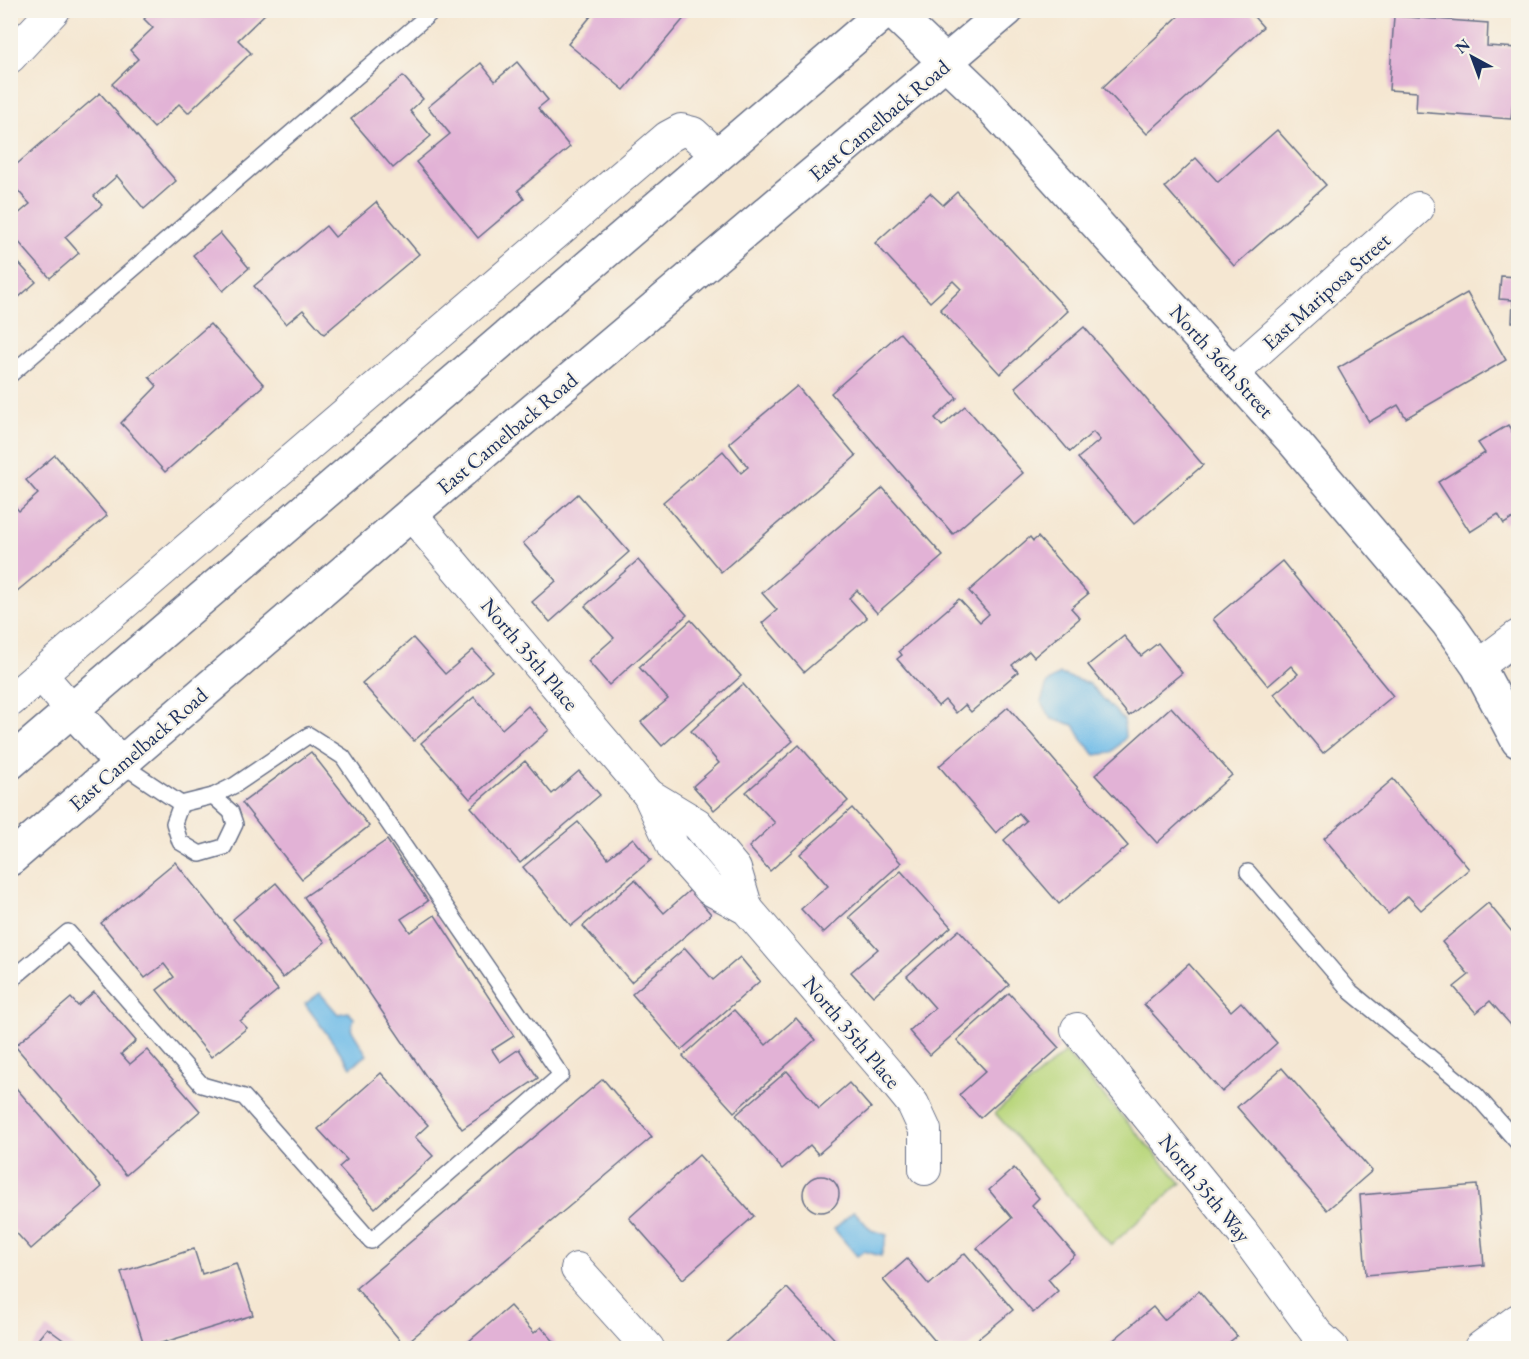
<svg xmlns="http://www.w3.org/2000/svg" width="1529" height="1359" viewBox="0 0 1529 1359" font-family="'EB Garamond',serif">
<style>
.green{fill:#bad77e;stroke:#6a836e;stroke-width:1.5}
.water{fill:#6fbce8;stroke:#4576a3;stroke-width:1.5}
.building{fill:#e2b2d6}
.lines{fill:none;stroke-linecap:round;stroke-linejoin:round}
.service-casing{stroke:#676f87;stroke-width:18}
.minor-casing{stroke:#676f87;stroke-width:34}
.secondary-casing{stroke:#676f87;stroke-width:36}
.primary-casing{stroke:#676f87;stroke-width:36}
.service{stroke:#fff;stroke-width:15}
.minor{stroke:#fff;stroke-width:32}
.secondary{stroke:#fff;stroke-width:33}
.primary{stroke:#fff;stroke-width:33}
.labels{text-anchor:middle;dominant-baseline:central;stroke-width:4.5;stroke-linejoin:round;paint-order:stroke}
.street-label{font-size:21px;fill:#1b2f5e;stroke:#f7f3e8}
</style>
<rect width="100%" height="100%" fill="#f7f3e8"/>
<filter id="ink" filterUnits="userSpaceOnUse"><feTurbulence type="fractalNoise" baseFrequency=".0167" numOctaves="2"/><feDisplacementMap in="SourceGraphic" scale="12" xChannelSelector="R" yChannelSelector="G"/><feConvolveMatrix kernelMatrix="1 2 1 2 8 2 1 2 1" color-interpolation-filters="sRGB"/></filter>
<filter id="wash" filterUnits="userSpaceOnUse"><feTurbulence type="fractalNoise" baseFrequency=".008" numOctaves="4" result="noise"/><feDisplacementMap in="SourceGraphic" scale="24" xChannelSelector="R" yChannelSelector="G"/><feGaussianBlur stdDeviation="1.35" result="paint"/><feColorMatrix in="noise" values="0 0 0 0 0 0 0 0 0 0 0 0 0 0 0 0 0 1.4 0 .05"/><feComposite in="paint" operator="in"/></filter>
<g filter="url(#wash)">
<rect width="100%" height="100%" fill="#f5e7d2"/>
<path class="green" d="M 1065,1052 L 1181,1183 L 1111,1245 L 995,1113 Z"/>
<g class="water">
<path d="M 1060,674 L 1089,684 L 1124,720 L 1125,738 L 1111,753 L 1095,755 L 1083,741 L 1074,725 L 1052,719 L 1041,702 L 1047,683 Z"/>
<path d="M 320,993 L 338,1014 L 348,1012 L 354,1018 L 351,1029 L 367,1055 L 351,1067 L 305,1004 Z"/>
<path d="M 854,1211 L 871,1230 L 887,1235 L 881,1256 L 864,1251 L 857,1256 L 834,1229 Z"/>
</g>
<g id="blocks">
<g class="building">
<path d="M 153,10 L 267,12 L 238,40 L 251,53 L 188,113 L 179,104 L 154,128 L 112,84 L 138,59 L 130,50 L 153,28 L 144,19 Z"/>
<path d="M 596,10 L 691,10 L 624,90 L 568,44 Z"/>
<path d="M 1185,10 L 1248,10 L 1263,27 L 1147,134 L 1103,87 Z"/>
<path d="M 1394,16 L 1488,23 L 1487,46 L 1518,48 L 1518,91 L 1514,91 L 1511,119 L 1416,112 L 1417,92 L 1389,90 Z"/>
<path d="M 517,62 L 548,100 L 538,108 L 570,147 L 518,190 L 524,199 L 478,238 L 416,162 L 450,134 L 428,107 L 481,63 L 495,81 Z"/>
<path d="M 403,76 L 423,99 L 410,111 L 431,136 L 393,168 L 351,119 Z"/>
<path d="M 100,93 L 176,181 L 144,209 L 117,176 L 94,196 L 102,205 L 65,237 L 79,253 L 50,278 L 10,232 L 10,221 L 30,204 L 10,182 L 10,170 Z"/>
<path d="M 1277,130 L 1326,185 L 1234,266 L 1165,187 L 1196,158 L 1218,182 Z"/>
<path d="M 957,192 L 1068,311 L 1000,374 L 940,309 L 961,289 L 953,281 L 930,302 L 875,243 L 930,193 L 943,205 Z"/>
<path d="M 376,202 L 419,254 L 324,334 L 303,310 L 286,324 L 254,286 L 326,226 L 335,237 Z"/>
<path d="M 220,233 L 249,268 L 223,291 L 193,255 Z"/>
<path d="M 15,259 L 36,282 L 10,305 L 10,264 Z"/>
<path d="M 1501,276 L 1518,277 L 1518,322 L 1512,322 L 1513,300 L 1499,299 Z"/>
<path d="M 1467,293 L 1506,360 L 1406,418 L 1398,405 L 1369,422 L 1338,368 Z"/>
<path d="M 210,324 L 264,385 L 165,472 L 121,423 L 157,386 L 149,377 Z"/>
<path d="M 1084,327 L 1203,465 L 1134,524 L 1078,458 L 1100,440 L 1093,432 L 1070,452 L 1015,387 Z"/>
<path d="M 900,333 L 957,398 L 935,418 L 942,426 L 965,406 L 1023,473 L 953,534 L 831,393 Z"/>
<path d="M 797,386 L 856,456 L 721,572 L 663,502 L 723,451 L 741,473 L 748,467 L 729,443 Z"/>
<path d="M 1508,425 L 1514,435 L 1518,433 L 1518,515 L 1504,524 L 1498,514 L 1470,532 L 1438,482 L 1485,453 L 1478,443 Z"/>
<path d="M 55,455 L 107,516 L 10,597 L 10,501 L 19,511 L 38,494 L 26,480 Z"/>
<path d="M 883,488 L 943,556 L 877,613 L 857,590 L 849,598 L 867,618 L 804,672 L 762,623 L 777,610 L 762,593 Z"/>
<path d="M 578,494 L 629,552 L 550,622 L 532,602 L 556,581 L 523,543 Z"/>
<path d="M 1030,537 L 1033,541 L 1038,537 L 1088,594 L 1071,608 L 1080,618 L 1034,657 L 1029,651 L 1012,665 L 1018,672 L 971,712 L 965,705 L 956,713 L 945,700 L 938,706 L 897,659 L 902,655 L 899,651 L 959,599 L 980,622 L 989,614 L 969,591 Z"/>
<path d="M 638,560 L 687,615 L 609,685 L 588,661 L 614,638 L 585,606 Z"/>
<path d="M 1282,561 L 1393,696 L 1323,753 L 1274,694 L 1298,674 L 1291,666 L 1268,686 L 1213,619 Z"/>
<path d="M 691,620 L 741,676 L 662,746 L 641,722 L 668,699 L 639,667 Z"/>
<path d="M 1124,636 L 1141,656 L 1158,643 L 1182,673 L 1129,716 L 1088,665 Z"/>
<path d="M 413,638 L 445,674 L 473,650 L 492,671 L 414,741 L 362,683 Z"/>
<path d="M 743,684 L 793,741 L 714,810 L 693,786 L 719,763 L 691,731 Z"/>
<path d="M 474,697 L 502,729 L 528,706 L 549,730 L 470,799 L 421,743 Z"/>
<path d="M 1008,707 L 1128,846 L 1059,904 L 1004,840 L 1026,821 L 1019,813 L 996,833 L 939,766 Z"/>
<path d="M 1171,707 L 1232,775 L 1157,843 L 1095,775 Z"/>
<path d="M 799,745 L 848,801 L 770,871 L 749,847 L 775,823 L 746,792 Z"/>
<path d="M 311,752 L 369,826 L 302,879 L 242,803 Z"/>
<path d="M 525,761 L 552,794 L 579,771 L 600,795 L 520,863 L 471,807 Z"/>
<path d="M 1393,779 L 1469,869 L 1421,910 L 1408,896 L 1388,914 L 1324,838 Z"/>
<path d="M 852,808 L 901,863 L 823,933 L 801,909 L 828,886 L 800,854 Z"/>
<path d="M 578,822 L 608,858 L 633,838 L 651,860 L 571,926 L 523,867 Z"/>
<path d="M 387,840 L 428,901 L 401,919 L 410,932 L 435,915 L 514,1036 L 492,1050 L 500,1062 L 519,1049 L 538,1078 L 462,1129 L 304,897 Z"/>
<path d="M 175,862 L 278,990 L 240,1021 L 247,1028 L 211,1057 L 157,990 L 174,977 L 164,964 L 145,978 L 101,923 Z"/>
<path d="M 901,871 L 951,927 L 873,996 L 851,972 L 878,949 L 849,917 Z"/>
<path d="M 635,880 L 664,913 L 690,890 L 711,914 L 631,982 L 583,926 Z"/>
<path d="M 276,883 L 325,942 L 283,978 L 233,919 Z"/>
<path d="M 1488,903 L 1518,939 L 1518,1029 L 1516,1031 L 1490,1001 L 1476,1013 L 1454,987 L 1469,975 L 1442,942 Z"/>
<path d="M 959,930 L 1009,985 L 930,1055 L 909,1031 L 935,1008 L 907,976 Z"/>
<path d="M 685,948 L 713,980 L 740,957 L 760,981 L 681,1050 L 632,994 Z"/>
<path d="M 1189,964 L 1231,1011 L 1241,1002 L 1277,1043 L 1222,1092 L 1144,1004 Z"/>
<path d="M 94,992 L 136,1041 L 121,1054 L 130,1064 L 147,1050 L 200,1111 L 126,1175 L 15,1046 L 71,998 L 78,1006 Z"/>
<path d="M 1009,993 L 1059,1048 L 980,1118 L 959,1095 L 986,1071 L 957,1040 Z"/>
<path d="M 734,1010 L 766,1045 L 796,1018 L 815,1040 L 734,1112 L 683,1056 Z"/>
<path d="M 1282,1068 L 1372,1171 L 1327,1210 L 1237,1107 Z"/>
<path d="M 787,1071 L 819,1109 L 849,1083 L 871,1108 L 818,1154 L 810,1145 L 782,1169 L 736,1115 Z"/>
<path d="M 381,1073 L 428,1125 L 415,1137 L 433,1156 L 375,1208 L 339,1167 L 347,1160 L 318,1129 Z"/>
<path d="M 603,1079 L 652,1137 L 404,1345 L 356,1288 Z"/>
<path d="M 10,1081 L 102,1187 L 31,1249 L 10,1226 Z"/>
<path d="M 699,1155 L 754,1216 L 683,1279 L 629,1218 Z"/>
<path d="M 1014,1168 L 1039,1198 L 1032,1205 L 1075,1255 L 1048,1279 L 1058,1291 L 1033,1313 L 977,1248 L 1012,1218 L 989,1190 Z"/>
<circle cx="821" cy="1194" r="18"/>
<path d="M 1477,1185 L 1484,1265 L 1366,1275 L 1360,1195 Z"/>
<path d="M 194,1249 L 202,1274 L 236,1263 L 253,1315 L 145,1348 L 121,1272 Z"/>
<path d="M 965,1253 L 1013,1310 L 967,1348 L 941,1348 L 883,1280 L 907,1259 L 929,1285 Z"/>
<path d="M 787,1288 L 842,1347 L 840,1348 L 720,1348 Z"/>
<path d="M 1199,1291 L 1237,1336 L 1222,1348 L 1104,1348 L 1153,1307 L 1164,1320 Z"/>
<path d="M 510,1306 L 534,1333 L 541,1327 L 560,1348 L 461,1348 Z"/>
<path d="M 47,1328 L 74,1348 L 31,1348 Z"/>
</g>
</g>
</g>
<g filter="url(#ink)">
<use href="#blocks" fill-opacity="0" stroke="#676f87" stroke-width="1.5"/>
<g class="lines">
<defs>
<g id="service">
<path d="M 10,375 L 434,10"/>
<path d="M 181,804 L 174,823 L 180,842 L 200,854 L 224,847 L 235,824 L 231,812 L 213,796"/>
<path d="M 1248,872 L 1351,992 L 1476,1095 L 1518,1143"/>
<path d="M 10,981 L 68,932 L 202,1085 L 244,1097 L 371,1241 L 561,1075 L 343,757 L 309,735 L 235,785 L 213,796 L 181,804 L 121,764"/>
</g>
<g id="minor">
<path d="M 10,57 L 54,10"/>
<path d="M 1233,373 L 1418,208"/>
<path d="M 411,514 L 649,795 L 673,847 L 710,889 L 747,909 L 891,1077 L 913,1104 L 925,1130 L 925,1169"/>
<path d="M 1478,666 L 1518,636"/>
<path d="M 41,675 L 72,710"/>
<path d="M 10,701 L 668,137 L 681,130 L 693,133 L 717,155"/>
<path d="M 649,795 L 697,824 L 735,869 L 747,909"/>
<path d="M 1077,1029 L 1242,1232 L 1317,1334 L 1332,1348"/>
<path d="M 577,1269 L 648,1348"/>
<path d="M 1480,1348 L 1518,1320"/>
</g>
<path id="secondary" d="M 891,10 L 983,98 L 1295,443 L 1447,622 L 1478,666 L 1518,741"/>
<g id="primary">
<path d="M 72,710 L 121,764"/>
<path d="M 10,763 L 887,10"/>
<path d="M 10,859 L 411,514 L 1007,10"/>
</g>
</defs>
<use href="#service" class="service-casing"/>
<use href="#minor" class="minor-casing"/>
<use href="#secondary" class="secondary-casing"/>
<use href="#primary" class="primary-casing"/>
<use href="#service" class="service"/>
<use href="#minor" class="minor"/>
<use href="#secondary" class="secondary"/>
<use href="#primary" class="primary"/>
</g>
</g>
<g class="labels">
<g class="street-label">
<text transform="translate(879 120) rotate(-40)">East Camelback Road</text>
<text transform="translate(1326 291) rotate(-42)">East Mariposa Street</text>
<text transform="translate(1222 361) rotate(48)">North 36th Street</text>
<text transform="translate(507 433) rotate(-40)">East Camelback Road</text>
<text transform="translate(530 654) rotate(50)">North 35th Place</text>
<text transform="translate(138 749) rotate(-41)">East Camelback Road</text>
<text transform="translate(852 1032) rotate(50)">North 35th Place</text>
<text transform="translate(1205 1188) rotate(51)">North 35th Way</text>
</g>
</g>
<rect width="1529" height="1359" fill="none" stroke="#f7f3e8" stroke-width="36"/>
<g transform="translate(1472 57) rotate(319)" stroke="#f7f3e8" stroke-width="4.5" paint-order="stroke">
<path d="M0-4.5L10 22L0 15L-10 22Z" fill="#1b2f5e"/>
<text y="-9" font-size="16" font-weight="bold" text-anchor="middle" fill="#1b2f5e">N</text>
</g>
</svg>
